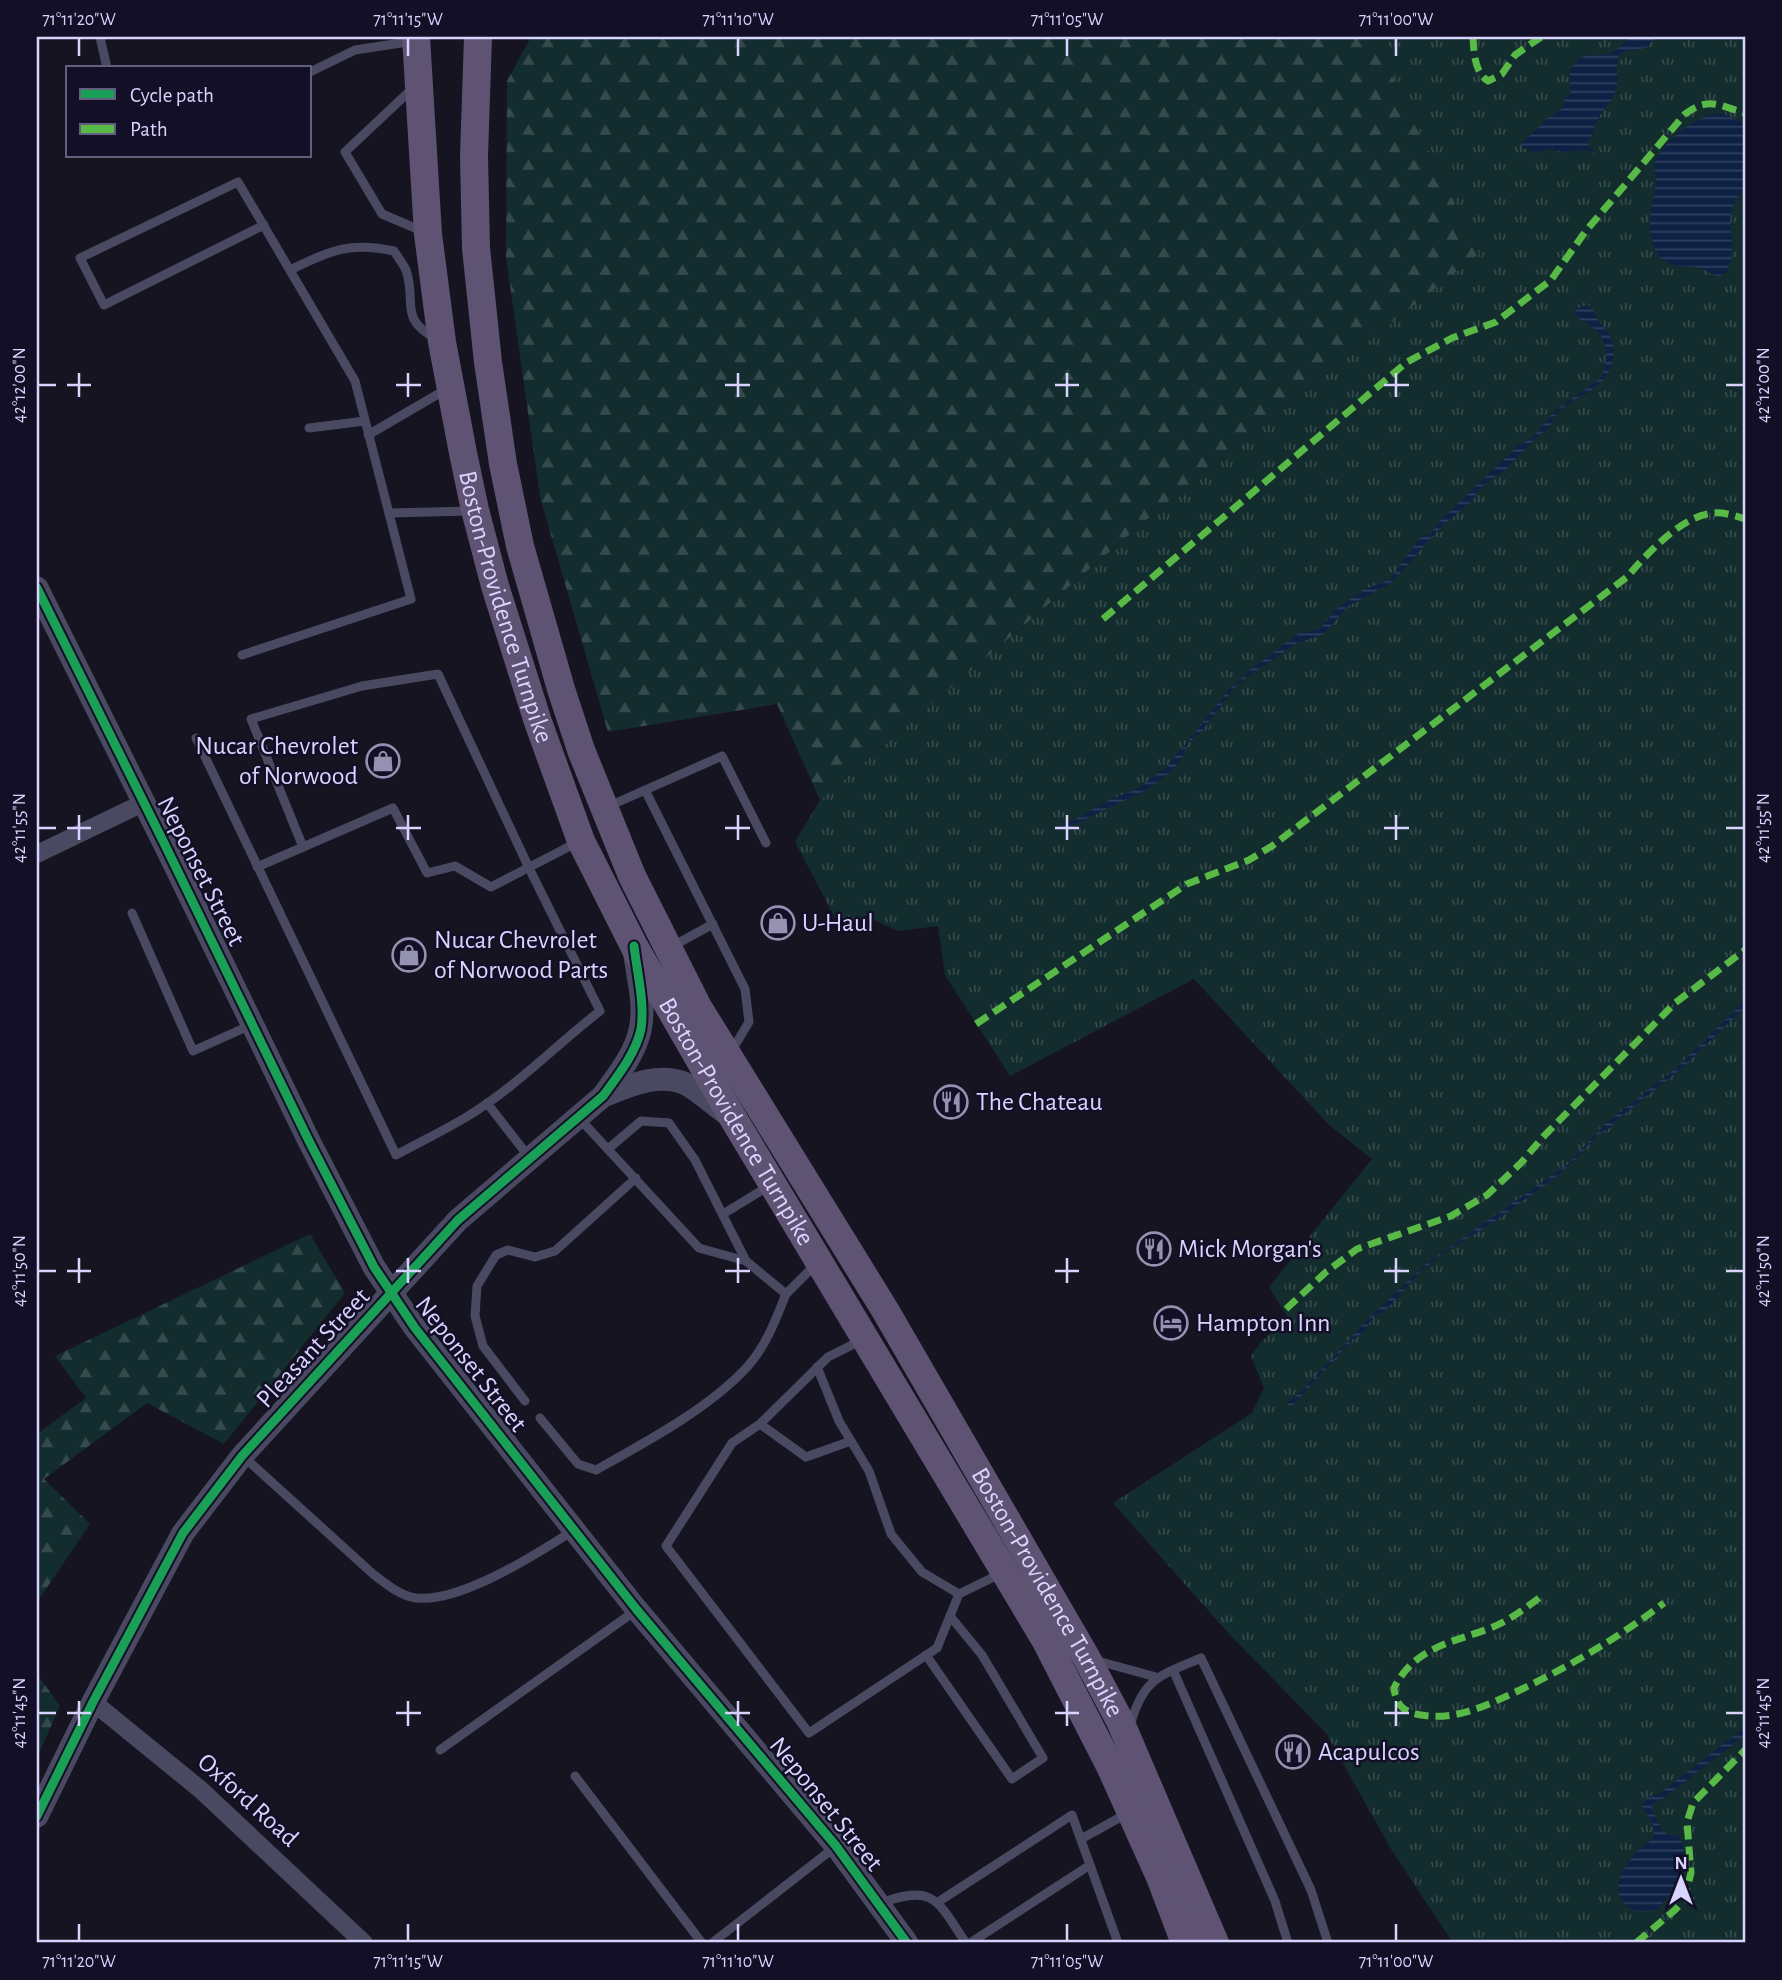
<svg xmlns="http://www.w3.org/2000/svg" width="1782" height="1980" viewBox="0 0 1782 1980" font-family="'Alegreya Sans',sans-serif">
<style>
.grass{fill:url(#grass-tufts)}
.forest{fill:url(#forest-firs)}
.water{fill:url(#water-rules)}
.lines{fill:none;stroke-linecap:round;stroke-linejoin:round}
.service{stroke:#4a4962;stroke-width:9}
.minor{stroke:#4a4962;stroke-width:18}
.tertiary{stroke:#4a4962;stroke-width:23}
.primary{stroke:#5e5373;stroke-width:28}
.quiet{stroke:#58b947;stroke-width:7;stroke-dasharray:14 7;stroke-linecap:butt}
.cycleway-casing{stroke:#130f26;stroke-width:13}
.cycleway{stroke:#1a9f57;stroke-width:9}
.ticks{fill:none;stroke:#d9d4ff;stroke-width:2.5}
.labels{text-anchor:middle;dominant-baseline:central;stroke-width:5;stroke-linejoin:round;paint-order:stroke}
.street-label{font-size:26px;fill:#d9d4ff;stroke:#130f26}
.poi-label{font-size:26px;fill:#d9d4ff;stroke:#130f26;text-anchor:start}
.neatline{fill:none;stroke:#d9d4ff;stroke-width:2.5}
.ticks-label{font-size:18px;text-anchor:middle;fill:#d9d4ff}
</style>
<defs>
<pattern id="grass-tufts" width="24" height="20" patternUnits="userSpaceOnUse" patternTransform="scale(1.75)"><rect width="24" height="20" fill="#132c2d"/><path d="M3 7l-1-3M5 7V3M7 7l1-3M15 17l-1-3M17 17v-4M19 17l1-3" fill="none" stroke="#354a4c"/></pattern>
<pattern id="forest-firs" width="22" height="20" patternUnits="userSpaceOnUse" patternTransform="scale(1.75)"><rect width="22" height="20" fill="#132c2d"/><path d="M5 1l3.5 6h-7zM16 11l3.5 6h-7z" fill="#354a4c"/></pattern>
<pattern id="water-rules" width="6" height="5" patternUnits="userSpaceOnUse" patternTransform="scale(1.75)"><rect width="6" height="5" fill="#0d2144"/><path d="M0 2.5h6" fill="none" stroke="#304060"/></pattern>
</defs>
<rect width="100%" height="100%" fill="#161421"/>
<path class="grass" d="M 1373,37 L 1745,37 L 1745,1943 L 1453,1943 L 1391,1849 L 1326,1733 L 1231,1636 L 1113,1503 L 1252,1413 L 1264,1388 L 1251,1356 L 1262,1341 L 1288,1318 L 1269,1287 L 1372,1159 L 1329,1125 L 1194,979 L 1010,1076 L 945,975 L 938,926 L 898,931 L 866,916 L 841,929 L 795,842 L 820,800 L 1213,463 L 1479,254 Z"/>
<g class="forest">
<path d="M 531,37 L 1373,37 L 1479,254 L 1213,463 L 820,800 L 777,704 L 608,732 L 540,497 L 506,257 L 507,81 Z"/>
<path d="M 310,1234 L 345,1293 L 224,1444 L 147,1403 L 44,1479 L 90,1524 L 37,1602 L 37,1434 L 86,1398 L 55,1356 Z"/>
<path d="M 37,1674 L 60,1706 L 37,1758 Z"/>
</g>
<g class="water">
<path d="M 1632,37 L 1655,37 L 1655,39 L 1645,48 L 1622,52 C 1612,66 1620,75 1616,89 C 1613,101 1604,107 1599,117 C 1593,126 1595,134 1587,142 L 1595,154 L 1587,150 L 1563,152 L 1546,149 L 1536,153 L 1524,148 L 1521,144 L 1547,119 L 1563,108 L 1565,98 L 1570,94 L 1570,70 L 1578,59 L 1585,56 L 1610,54 Z"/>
<path d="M 1717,113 L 1727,115 L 1745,124 C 1745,138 1749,171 1745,183 C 1742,194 1733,201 1731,212 C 1728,230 1737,255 1727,270 C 1721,281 1712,274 1704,270 C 1690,263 1670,270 1659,256 C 1651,245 1648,222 1651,209 C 1652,200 1656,192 1656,183 C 1656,174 1652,165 1657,157 C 1670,136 1694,119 1717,113 Z"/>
<path d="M 1588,305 C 1594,309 1595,316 1600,323 C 1611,336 1617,344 1612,363 C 1602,399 1559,395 1549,428 L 1537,437 L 1507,468 L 1481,487 L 1472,501 L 1442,526 L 1391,583 L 1348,606 L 1324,634 L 1297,643 L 1244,679 L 1230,693 L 1202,731 L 1188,743 L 1181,760 L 1169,773 L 1148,789 L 1061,831 L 1060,828 L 1109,800 L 1137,789 L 1167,767 L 1229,690 L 1249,671 L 1299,633 L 1316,630 L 1322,627 L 1334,611 L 1363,590 L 1391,579 L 1415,544 L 1422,536 L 1430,534 L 1439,522 L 1519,445 L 1532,438 L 1556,410 L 1601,378 C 1608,359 1610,340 1592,327 C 1585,321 1579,322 1575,313 L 1577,308 Z"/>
<path d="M 1745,1001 L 1745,1007 L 1682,1068 L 1614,1122 L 1611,1127 L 1596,1136 L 1576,1159 L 1557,1176 L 1495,1221 L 1442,1254 L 1420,1272 L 1386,1310 L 1377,1314 L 1369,1323 L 1366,1330 L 1352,1340 L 1293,1405 L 1288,1405 L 1288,1402 L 1301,1392 L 1371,1316 L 1426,1264 L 1568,1164 L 1605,1124 L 1676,1068 Z"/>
<path d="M 1745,1727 L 1745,1735 L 1665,1797 L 1654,1803 L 1651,1809 L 1662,1830 L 1668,1835 L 1677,1834 C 1695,1861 1676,1891 1656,1910 C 1644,1912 1634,1913 1625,1904 C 1608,1888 1627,1860 1642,1847 C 1646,1843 1651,1843 1654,1836 C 1657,1826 1647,1815 1642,1806 L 1647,1797 L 1659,1794 Z"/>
</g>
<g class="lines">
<g class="service">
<path d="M 100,37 L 107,68"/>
<path d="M 310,72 L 355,50 L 414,41"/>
<path d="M 413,88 L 345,152 L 382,214 L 422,231"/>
<path d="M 290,270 C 330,251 350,241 394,251 C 398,257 403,264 406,270 C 417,301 398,318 435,338"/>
<path d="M 309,428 L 365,421"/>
<path d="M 368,435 L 445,390"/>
<path d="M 389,513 L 471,511"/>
<path d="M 242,655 L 411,599 L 355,381 L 238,182 L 80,258 L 104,305 L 264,225"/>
<path d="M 196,738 L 396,1155 C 420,1142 445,1130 468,1116 C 516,1087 556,1045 600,1011 L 529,868 L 438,674 L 362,686 L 251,719 L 303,847"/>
<path d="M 645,790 L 745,989 L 749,1022 L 732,1050"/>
<path d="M 607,807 L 722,756 L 766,843"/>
<path d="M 257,867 L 393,808 L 427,873 L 455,866 L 491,887 L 576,843"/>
<path d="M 132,913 L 193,1051 L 251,1025"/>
<path d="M 671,947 L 713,924"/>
<path d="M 487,1103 L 529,1157"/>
<path d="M 579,1118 L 699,1248 L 746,1261 L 786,1294 L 817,1263"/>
<path d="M 608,1149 L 641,1121 L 669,1123 L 695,1160 L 746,1261"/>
<path d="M 723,1214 L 769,1186"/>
<path d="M 860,1341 L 828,1357 L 760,1424 L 732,1443 L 666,1546 L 809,1733 L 937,1648 L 959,1594 L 1002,1573"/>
<path d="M 817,1367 L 839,1421 L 869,1471 L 891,1534 L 922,1572 L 959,1594"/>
<path d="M 525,1401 L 483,1346 L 475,1316 L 477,1286 L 496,1255 L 508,1250 L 535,1257 L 555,1251 L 636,1178"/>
<path d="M 540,1418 L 578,1464 L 596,1470 C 646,1442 710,1408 748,1366 C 766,1346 776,1319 786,1294"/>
<path d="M 760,1424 L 806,1457 L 851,1441"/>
<path d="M 244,1457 L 373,1574 C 385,1583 400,1596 416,1598 C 460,1603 537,1554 574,1530"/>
<path d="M 926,1655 L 1012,1779 L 1043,1758 L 982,1655 L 950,1616"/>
<path d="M 1094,1660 L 1156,1677"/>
<path d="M 1173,1670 L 1275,1901 L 1288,1943"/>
<path d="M 1130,1726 C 1143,1678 1159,1676 1201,1658 L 1311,1890 L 1328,1943"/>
<path d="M 440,1750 L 635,1611"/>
<path d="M 575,1776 L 702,1943"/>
<path d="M 1081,1839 L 1128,1813"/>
<path d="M 938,1902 L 1072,1815 L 1118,1943"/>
<path d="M 881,1903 C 935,1883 938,1902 966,1943"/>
<path d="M 712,1943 L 835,1847"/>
<path d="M 970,1943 L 1090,1865"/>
</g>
<g class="minor">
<path d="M 37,854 L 143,803"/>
<path d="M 93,1702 L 201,1790 L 364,1943"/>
</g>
<g class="tertiary">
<path d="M 37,588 L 166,847 L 309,1141 L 374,1267 L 415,1328 L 637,1610 L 836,1846 L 907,1943"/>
<path d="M 603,1096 C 627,1087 657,1072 684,1083 C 700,1091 715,1106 730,1116"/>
<path d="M 37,1816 L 93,1702 L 183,1533 L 242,1456 L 458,1220 L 603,1096 C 617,1076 635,1054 640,1030 C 646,1005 637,974 634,949"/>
</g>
<g class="primary">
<path id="s1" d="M 416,37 L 428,234 L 442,342 L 463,453 L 475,510 L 495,586 L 538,722 L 581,841 L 634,946 L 733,1118 L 1046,1641 L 1110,1766 L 1160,1877 L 1185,1943"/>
<path id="s2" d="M 478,37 L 474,156 L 476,248 L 488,362 L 503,464 L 520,546 L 561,689 L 581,750 L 632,876 L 698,1007 L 885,1310 L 1086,1657 L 1120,1721 L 1215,1943"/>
</g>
<g class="quiet">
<path d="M 1473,37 C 1474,52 1474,72 1488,81 L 1502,74 L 1515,55 L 1541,37"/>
<path d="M 1103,619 L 1407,362 L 1452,338 L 1496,322 L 1551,280 L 1585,232 L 1685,114 C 1709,96 1720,106 1745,113"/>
<path d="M 976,1024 L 1187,884 L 1249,860 L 1272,846 L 1627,577 C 1647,554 1681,516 1713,513 C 1724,512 1736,516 1745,519"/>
<path d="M 1286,1309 L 1326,1272 L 1357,1249 L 1451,1216 L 1487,1195 L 1520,1164 L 1543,1137 L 1675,1003 L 1745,950"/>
<path d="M 1539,1598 C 1523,1610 1507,1622 1488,1629 C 1450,1643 1414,1648 1394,1688 C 1396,1706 1404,1712 1421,1715 C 1456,1721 1487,1705 1518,1691 C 1570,1666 1618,1638 1664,1603"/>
<path d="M 1636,1943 L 1676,1909 L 1684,1900 L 1691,1873 L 1687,1822 L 1693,1803 L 1745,1750"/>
</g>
<defs>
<g id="cycleway">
<path d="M 37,588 L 166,847 L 309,1141 L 374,1267 L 415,1328 L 637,1610 L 836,1846 L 907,1943"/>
<path d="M 37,1816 L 93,1702 L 183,1533 L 242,1456 L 458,1220 L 603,1096 C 617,1077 636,1053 641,1029 C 645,1003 637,972 634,946"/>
</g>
</defs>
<use href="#cycleway" class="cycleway-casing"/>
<use href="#cycleway" class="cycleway"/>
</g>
<path class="ticks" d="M 79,38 L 79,56M 408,38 L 408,56M 738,38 L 738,56M 1067,38 L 1067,56M 1396,38 L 1396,56M 79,373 L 79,397M 408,373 L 408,397M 738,373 L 738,397M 1067,373 L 1067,397M 1396,373 L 1396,397M 38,385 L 56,385M 67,385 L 91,385M 396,385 L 421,385M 725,385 L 750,385M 1055,385 L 1079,385M 1384,385 L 1409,385M 1726,385 L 1744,385M 79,815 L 79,840M 408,815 L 408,840M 738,815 L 738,840M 1067,815 L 1067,840M 1396,815 L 1396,840M 38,828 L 56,828M 67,828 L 91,828M 396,828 L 421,828M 725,828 L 750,828M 1055,828 L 1079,828M 1384,828 L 1409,828M 1726,828 L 1744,828M 79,1258 L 79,1283M 408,1258 L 408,1283M 738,1258 L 738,1283M 1067,1258 L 1067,1283M 1396,1258 L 1396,1283M 38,1271 L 56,1271M 67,1271 L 91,1271M 396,1271 L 421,1271M 725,1271 L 750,1271M 1055,1271 L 1079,1271M 1384,1271 L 1409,1271M 1726,1271 L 1744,1271M 79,1701 L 79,1726M 408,1701 L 408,1726M 738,1701 L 738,1726M 1067,1701 L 1067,1726M 1396,1701 L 1396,1726M 38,1713 L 56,1713M 67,1713 L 91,1713M 396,1713 L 421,1713M 725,1713 L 750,1713M 1055,1713 L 1079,1713M 1384,1713 L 1409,1713M 1726,1713 L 1744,1713M 79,1924 L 79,1941M 408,1924 L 408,1941M 738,1924 L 738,1941M 1067,1924 L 1067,1941M 1396,1924 L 1396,1941"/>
<defs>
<symbol id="shop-ring" viewBox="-11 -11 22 22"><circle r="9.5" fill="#130f26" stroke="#9591b1" stroke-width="1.5"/><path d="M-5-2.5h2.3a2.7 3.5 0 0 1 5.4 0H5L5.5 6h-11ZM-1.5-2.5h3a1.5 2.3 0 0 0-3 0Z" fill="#9591b1"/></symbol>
<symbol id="restaurant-ring" viewBox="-11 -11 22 22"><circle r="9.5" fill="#130f26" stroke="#9591b1" stroke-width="1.5"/><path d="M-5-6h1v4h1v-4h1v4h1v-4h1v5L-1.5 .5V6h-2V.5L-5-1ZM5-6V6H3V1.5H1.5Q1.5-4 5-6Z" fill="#9591b1"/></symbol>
<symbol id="hotel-ring" viewBox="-11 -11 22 22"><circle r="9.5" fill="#130f26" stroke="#9591b1" stroke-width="1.5"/><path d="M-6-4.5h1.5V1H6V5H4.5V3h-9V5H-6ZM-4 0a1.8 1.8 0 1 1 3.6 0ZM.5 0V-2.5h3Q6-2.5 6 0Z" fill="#9591b1"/></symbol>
</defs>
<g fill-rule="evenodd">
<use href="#shop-ring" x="364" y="742" width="38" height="38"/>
<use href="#shop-ring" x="759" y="904" width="38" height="38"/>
<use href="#shop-ring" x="390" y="936" width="38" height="38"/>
<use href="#restaurant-ring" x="932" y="1083" width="38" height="38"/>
<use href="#restaurant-ring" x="1135" y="1230" width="38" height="38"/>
<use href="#hotel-ring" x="1152" y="1304" width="38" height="38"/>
<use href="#restaurant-ring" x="1274" y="1733" width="38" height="38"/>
</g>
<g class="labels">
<g class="street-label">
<text stroke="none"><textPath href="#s1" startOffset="579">Boston-Providence Turnpike</textPath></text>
<text transform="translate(201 871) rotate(63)">Neponset Street</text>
<text stroke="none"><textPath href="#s1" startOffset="1146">Boston-Providence Turnpike</textPath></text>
<text transform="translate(313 1348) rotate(-47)">Pleasant Street</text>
<text transform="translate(471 1364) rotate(52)">Neponset Street</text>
<text stroke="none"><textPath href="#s2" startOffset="1690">Boston-Providence Turnpike</textPath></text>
<text transform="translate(248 1800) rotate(42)">Oxford Road</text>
<text transform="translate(826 1804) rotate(51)">Neponset Street</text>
</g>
<g class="poi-label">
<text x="358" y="746" text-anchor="end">Nucar Chevrolet<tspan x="358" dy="30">of Norwood</tspan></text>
<text x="802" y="923">U-Haul</text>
<text x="434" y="940">Nucar Chevrolet<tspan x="434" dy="30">of Norwood Parts</tspan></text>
<text x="976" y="1102">The Chateau</text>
<text x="1178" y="1249">Mick Morgan's</text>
<text x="1196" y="1323">Hampton Inn</text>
<text x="1318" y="1752">Acapulcos</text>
</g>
</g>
<rect width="1782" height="1980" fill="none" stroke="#130f26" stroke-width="77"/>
<rect x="66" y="66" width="245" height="91" fill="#130f26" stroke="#625e7d" stroke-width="2"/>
<rect x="80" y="89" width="35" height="10" fill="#1a9f57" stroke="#625e7d" stroke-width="2"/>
<text x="130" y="102" font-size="21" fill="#d9d4ff">Cycle path</text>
<rect x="80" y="124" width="35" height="10" fill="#58b947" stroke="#625e7d" stroke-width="2"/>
<text x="130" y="136" font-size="21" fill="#d9d4ff">Path</text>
<g transform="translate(1681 1879)" stroke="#130f26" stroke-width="5" paint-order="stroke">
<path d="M0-5L12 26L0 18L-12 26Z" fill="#d9d4ff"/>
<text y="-10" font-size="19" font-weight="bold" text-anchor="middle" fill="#d9d4ff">N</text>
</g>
<rect x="38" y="38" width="1706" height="1903" class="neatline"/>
<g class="ticks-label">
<text x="79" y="25">71°11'20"W</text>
<text x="408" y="25">71°11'15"W</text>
<text x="738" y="25">71°11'10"W</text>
<text x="1067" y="25">71°11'05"W</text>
<text x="1396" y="25">71°11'00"W</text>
<text transform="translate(19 385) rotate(-90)" y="6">42°12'00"N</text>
<text transform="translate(1763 385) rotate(-90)" y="6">42°12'00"N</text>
<text transform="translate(19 828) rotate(-90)" y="6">42°11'55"N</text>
<text transform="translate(1763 828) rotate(-90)" y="6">42°11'55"N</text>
<text transform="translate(19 1271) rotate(-90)" y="6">42°11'50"N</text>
<text transform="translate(1763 1271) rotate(-90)" y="6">42°11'50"N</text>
<text transform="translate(19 1713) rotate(-90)" y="6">42°11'45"N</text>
<text transform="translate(1763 1713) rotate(-90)" y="6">42°11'45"N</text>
<text x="79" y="1967">71°11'20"W</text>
<text x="408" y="1967">71°11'15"W</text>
<text x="738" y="1967">71°11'10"W</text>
<text x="1067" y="1967">71°11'05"W</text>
<text x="1396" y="1967">71°11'00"W</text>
</g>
</svg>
